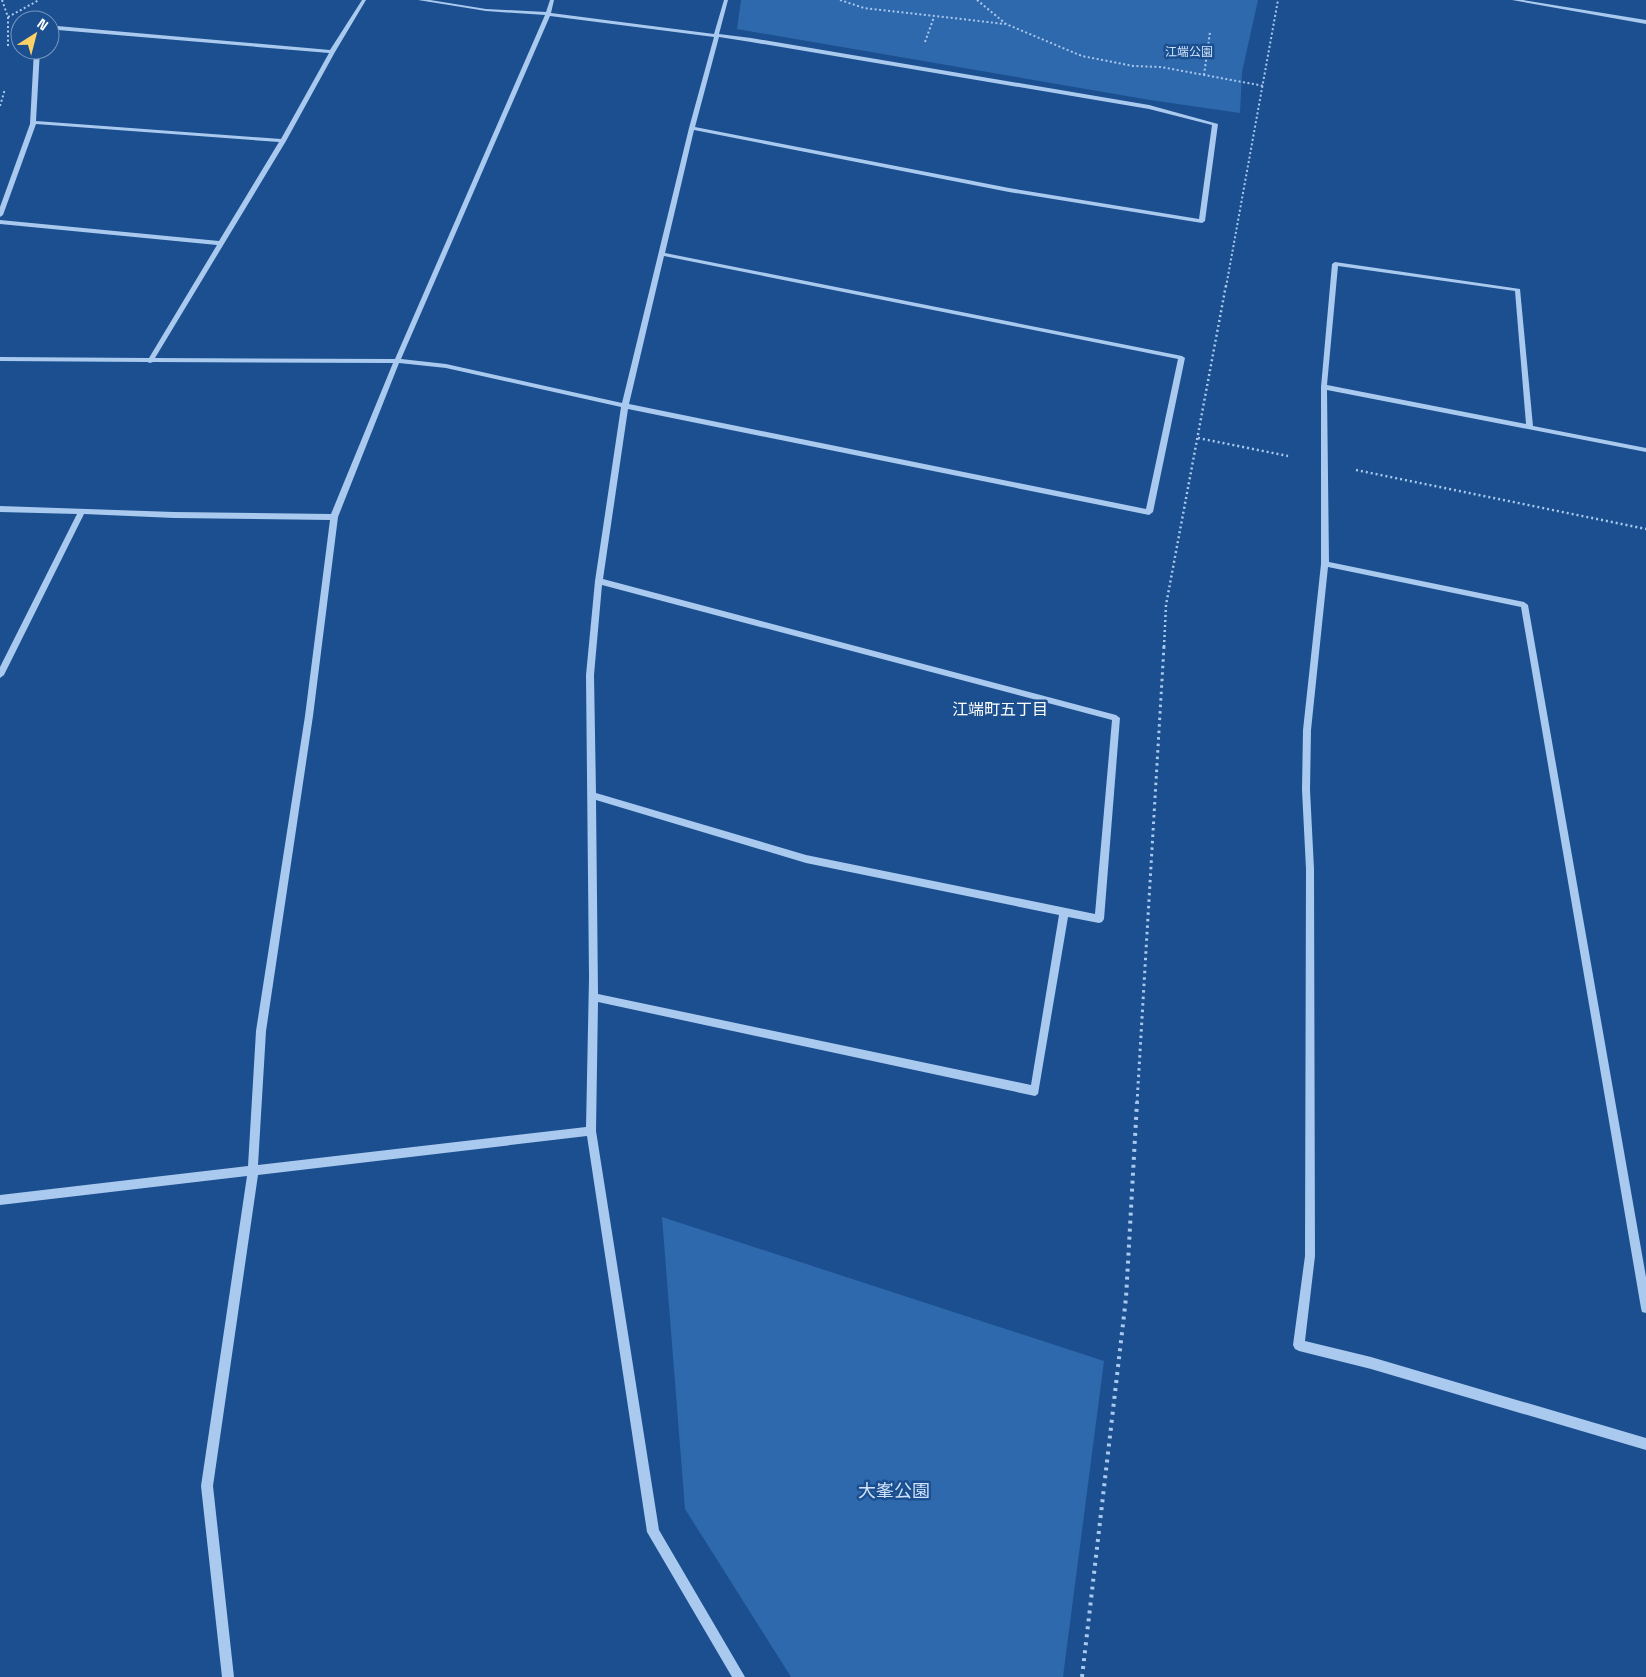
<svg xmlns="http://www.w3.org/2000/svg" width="1646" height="1677" viewBox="0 0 1646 1677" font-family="'Space Grotesk','Noto Sans JP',sans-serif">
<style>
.green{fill:#2e69ad}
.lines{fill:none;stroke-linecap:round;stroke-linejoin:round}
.path-far3{stroke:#a9c9ee;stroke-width:2;stroke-dasharray:2 2.5;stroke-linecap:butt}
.path-far2{stroke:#a9c9ee;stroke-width:2.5;stroke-dasharray:2 3;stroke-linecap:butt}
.path-far1{stroke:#a9c9ee;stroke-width:3;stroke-dasharray:2.5 4;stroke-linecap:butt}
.path{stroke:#a9c9ee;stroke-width:4;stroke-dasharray:3 5;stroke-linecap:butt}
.minor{fill:#a9c9ee;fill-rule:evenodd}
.labels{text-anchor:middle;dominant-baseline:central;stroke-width:5;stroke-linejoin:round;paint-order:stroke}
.far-park-label{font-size:12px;fill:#cfe3fa;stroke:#1b4f8f}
.neighbourhood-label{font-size:16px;fill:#fff;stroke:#1b4f8f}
.near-park-label{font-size:18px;fill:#cfe3fa;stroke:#1b4f8f}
</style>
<rect width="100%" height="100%" fill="#1b4f8f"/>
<g class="green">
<path d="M 741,0 L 1258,0 L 1242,72 L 1240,113 L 1150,100 L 737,29 Z"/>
<path d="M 662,1217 L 1104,1361 L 1063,1677 L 791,1677 L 685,1509 Z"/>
</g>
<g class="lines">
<g class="path-far3">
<path d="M 2,0 L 8,17 L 8,48"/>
<path d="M 840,0 L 864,8 L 1005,24"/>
<path d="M 977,0 L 1006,24 L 1082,56 L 1133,66 L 1161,67 L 1264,86"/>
<path d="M 8,17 L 39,0"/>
<path d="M 925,42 L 934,17"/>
<path d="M 1204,75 L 1210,32"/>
<path d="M 0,106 L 5,89"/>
<path d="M 1226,287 L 1278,0"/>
</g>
<g class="path-far2">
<path d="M 1198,438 L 1288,456"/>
<path d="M 1356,470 L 1646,529"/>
<path d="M 1164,647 L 1166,605 L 1226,285"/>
</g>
<path class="path-far1" d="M 1137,1103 L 1164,646"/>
<path class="path" d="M 1082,1677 L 1126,1298 L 1137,1102"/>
<g class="minor">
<path d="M 362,0 L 366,0 L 335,52 L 286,141 L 155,358 L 395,359 L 545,15 L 486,11 L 418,0 L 430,0 L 486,9 L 546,12 L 550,0 L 554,0 L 551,13 L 714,34 L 724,0 L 728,0 L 719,34 L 751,38 L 1149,105 L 1218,124 L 1205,221 L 1202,223 L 1009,192 L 694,130 L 665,253 L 1182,356 L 1185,358 L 1153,512 L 1149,515 L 628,409 L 603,579 L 1116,715 L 1120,718 L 1104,919 L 1102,922 L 1099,923 L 1068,917 L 1038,1094 L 1035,1096 L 598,1002 L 596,1131 L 659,1530 L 745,1677 L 732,1677 L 647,1532 L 587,1136 L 258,1175 L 213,1486 L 234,1677 L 222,1677 L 201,1486 L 247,1176 L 0,1205 L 0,1195 L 248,1166 L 256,1031 L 305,716 L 330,520 L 174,518 L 84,514 L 4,675 L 0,678 L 0,667 L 77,514 L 0,512 L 0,506 L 174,512 L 331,514 L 393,363 L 153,362 L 150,363 L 147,362 L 0,361 L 0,357 L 149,358 L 217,245 L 0,224 L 0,220 L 219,241 L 279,142 L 36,124 L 3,215 L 0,217 L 0,207 L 30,124 L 34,50 L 40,50 L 36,121 L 281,139 L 329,53 L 58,30 L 50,33 L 50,29 L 57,26 L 330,50 ZM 550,16 L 714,37 L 689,128 L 622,403 L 446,364 L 401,359 ZM 719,37 L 751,42 L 1149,109 L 1212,125 L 1199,219 L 1009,188 L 695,127 ZM 664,256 L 1178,359 L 1146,509 L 629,404 ZM 399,363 L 446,368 L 621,407 L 595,581 L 586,675 L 589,978 L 586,1127 L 258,1165 L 266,1031 L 313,716 L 338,517 ZM 602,585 L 1112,720 L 1095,914 L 806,855 L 596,793 L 594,675 ZM 596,800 L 806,863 L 1059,915 L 1031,1085 L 598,994 Z"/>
<path d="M 1512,0 L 1523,0 L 1646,20 L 1646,24 Z"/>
<path d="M 1335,262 L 1520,289 L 1533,426 L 1646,448 L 1646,452 L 1327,390 L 1329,562 L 1524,602 L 1528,605 L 1646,1277 L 1646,1313 L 1642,1312 L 1641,1308 L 1521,607 L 1328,567 L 1311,730 L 1310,790 L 1314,869 L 1315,1256 L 1305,1341 L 1371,1357 L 1646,1438 L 1646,1450 L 1371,1369 L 1299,1351 L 1295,1349 L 1293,1345 L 1305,1256 L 1306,869 L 1302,790 L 1303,730 L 1321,564 L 1321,387 L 1332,264 ZM 1338,266 L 1515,291 L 1526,424 L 1327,385 Z"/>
</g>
</g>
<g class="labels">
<g class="far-park-label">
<text x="1189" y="52">江端公園</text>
</g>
<g class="neighbourhood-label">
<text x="1000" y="709">江端町五丁目</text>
</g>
<g class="near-park-label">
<text x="894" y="1490">大峯公園</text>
</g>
</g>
<g transform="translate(35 35) rotate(36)"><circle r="24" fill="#1b4f8f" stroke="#7695bc"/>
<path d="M0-4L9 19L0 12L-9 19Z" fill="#ffd166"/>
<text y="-8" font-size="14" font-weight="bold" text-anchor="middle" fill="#ffffff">N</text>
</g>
</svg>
